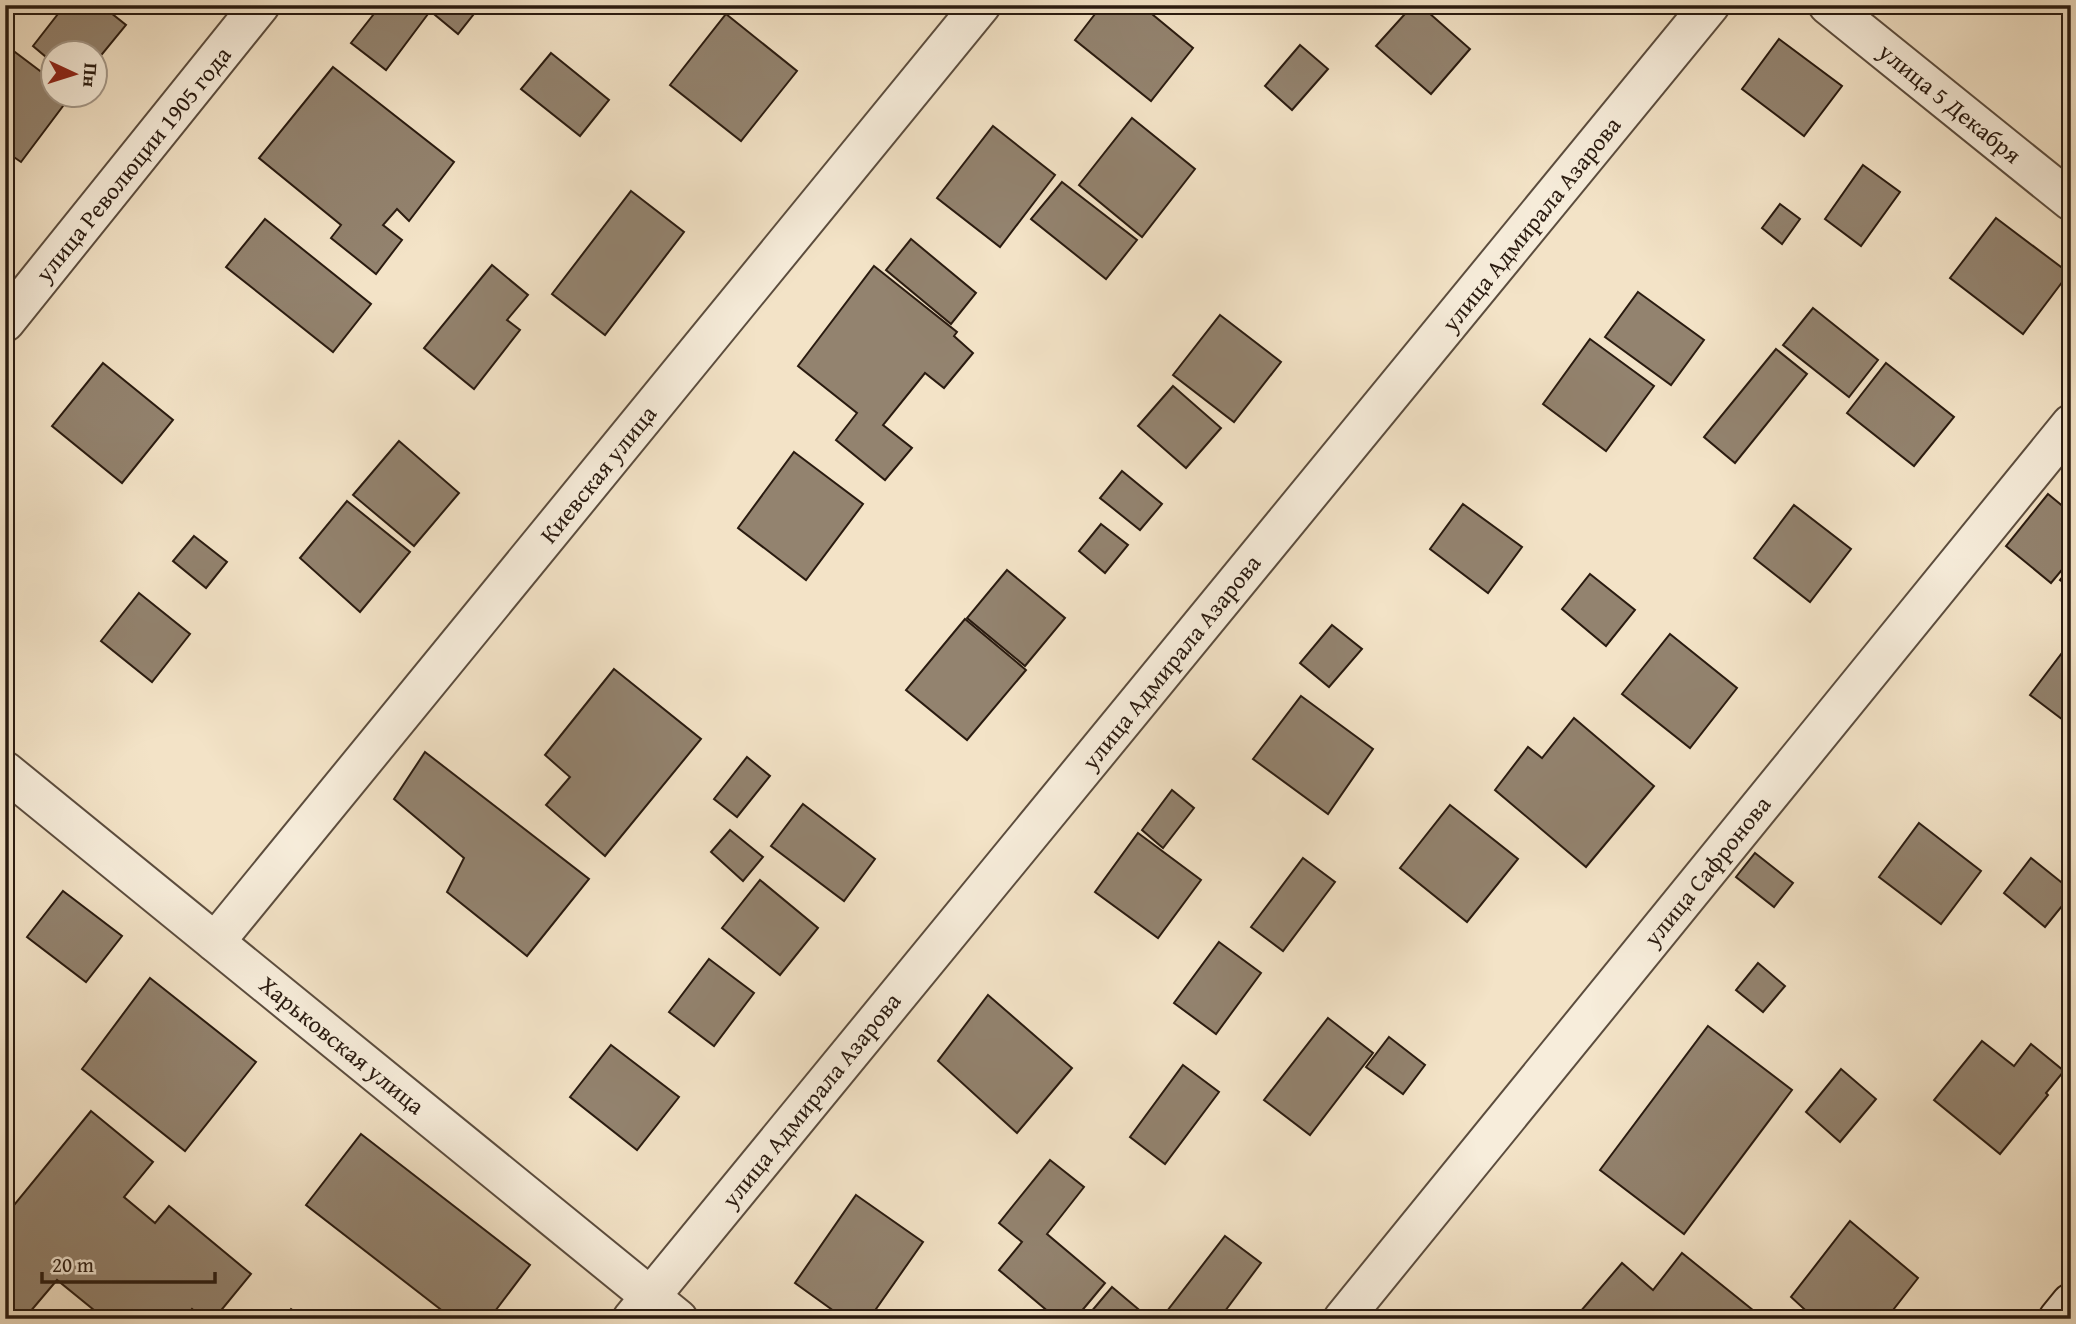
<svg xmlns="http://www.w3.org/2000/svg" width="2076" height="1324" viewBox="0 0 2076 1324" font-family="'Gentium Book Plus',serif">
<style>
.building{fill:#93836f;stroke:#2a1b10;stroke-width:2}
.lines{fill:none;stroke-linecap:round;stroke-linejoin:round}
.street-casing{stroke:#5c4d3e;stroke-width:42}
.secondary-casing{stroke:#2a1b10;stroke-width:42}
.street{stroke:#f7eddb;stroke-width:38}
.secondary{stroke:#f7eddb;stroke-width:38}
.labels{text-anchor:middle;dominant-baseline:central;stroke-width:6;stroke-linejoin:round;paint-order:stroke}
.street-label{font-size:24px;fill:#2a1b10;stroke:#f7eddb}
</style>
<rect width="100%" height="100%" fill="#f3e3c7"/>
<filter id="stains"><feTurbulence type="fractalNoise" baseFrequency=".00286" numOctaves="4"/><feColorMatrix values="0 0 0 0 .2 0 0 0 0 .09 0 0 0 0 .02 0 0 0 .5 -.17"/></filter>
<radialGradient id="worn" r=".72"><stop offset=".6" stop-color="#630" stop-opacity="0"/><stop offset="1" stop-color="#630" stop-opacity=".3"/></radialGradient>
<g class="building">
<path d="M 65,5 L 101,5 L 126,25 L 94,64 L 94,52 L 52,52 L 52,62 L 33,46 Z"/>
<path d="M 381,5 L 418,5 L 428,14 L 386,70 L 351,43 Z"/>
<path d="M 423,5 L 481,5 L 458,34 Z"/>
<path d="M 1102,5 L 1141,5 L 1193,48 L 1151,101 L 1075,40 Z"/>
<path d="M 1413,5 L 1420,5 L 1470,49 L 1431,94 L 1376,46 Z"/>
<path d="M 726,14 L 797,71 L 741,141 L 670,85 Z"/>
<path d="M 1779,39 L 1842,86 L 1804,136 L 1742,89 Z"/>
<path d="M 1300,45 L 1328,69 L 1292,110 L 1265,86 Z"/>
<path d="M 7,46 L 52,80 L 52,94 L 72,94 L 21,162 L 5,151 L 5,48 Z"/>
<path d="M 551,53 L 609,100 L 580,136 L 521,89 Z"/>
<path d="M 333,67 L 454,162 L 409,221 L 397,209 L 383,225 L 402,240 L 376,274 L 331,238 L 341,225 L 259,158 Z"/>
<path d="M 1132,118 L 1195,169 L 1142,237 L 1079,185 Z"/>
<path d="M 993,126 L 1055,175 L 1000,247 L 937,198 Z"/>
<path d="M 1863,165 L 1900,192 L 1861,246 L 1825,219 Z"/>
<path d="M 1062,182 L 1137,240 L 1106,279 L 1031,219 Z"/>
<path d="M 631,191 L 684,232 L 605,335 L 552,294 Z"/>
<path d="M 1780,204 L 1800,219 L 1782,244 L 1762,228 Z"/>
<path d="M 1996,218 L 2069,273 L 2023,334 L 1950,278 Z"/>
<path d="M 265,219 L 371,304 L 333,352 L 226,267 Z"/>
<path d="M 911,239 L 976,293 L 951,324 L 886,270 Z"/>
<path d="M 492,265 L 528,295 L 507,320 L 520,330 L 474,389 L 424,348 Z"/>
<path d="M 874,266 L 957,332 L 954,336 L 973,353 L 944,388 L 925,373 L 883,425 L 912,448 L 885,480 L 836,440 L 857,413 L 798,366 Z"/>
<path d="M 1638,292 L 1704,340 L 1671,385 L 1605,337 Z"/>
<path d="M 1813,308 L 1878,360 L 1849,397 L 1783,345 Z"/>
<path d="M 1220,315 L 1281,362 L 1234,422 L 1173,375 Z"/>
<path d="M 1590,339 L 1654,386 L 1606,451 L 1543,404 Z"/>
<path d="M 1776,349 L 1807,374 L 1735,463 L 1704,437 Z"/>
<path d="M 103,363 L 173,420 L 122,483 L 52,426 Z"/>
<path d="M 1886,363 L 1954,417 L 1914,466 L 1847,413 Z"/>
<path d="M 1173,386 L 1221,428 L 1186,468 L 1138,426 Z"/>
<path d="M 399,441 L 459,493 L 414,546 L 353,495 Z"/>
<path d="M 794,452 L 863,504 L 806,580 L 738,528 Z"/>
<path d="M 1122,471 L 1162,504 L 1140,530 L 1100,498 Z"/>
<path d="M 2048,494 L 2071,513 L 2071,559 L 2051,583 L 2006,546 Z"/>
<path d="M 347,501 L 410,552 L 360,612 L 300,558 Z"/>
<path d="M 1463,504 L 1522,547 L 1488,593 L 1430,549 Z"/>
<path d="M 1794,505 L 1851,549 L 1810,602 L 1754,558 Z"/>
<path d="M 1101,524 L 1128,545 L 1105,573 L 1079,551 Z"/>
<path d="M 194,536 L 227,562 L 206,588 L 173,561 Z"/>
<path d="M 2071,566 L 2071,588 L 2060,580 Z"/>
<path d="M 1007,570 L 1065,618 L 1025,666 L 967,618 Z"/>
<path d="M 1590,574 L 1635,610 L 1606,646 L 1562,609 Z"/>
<path d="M 139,593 L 190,634 L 152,682 L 101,641 Z"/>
<path d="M 965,619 L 1026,670 L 967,740 L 906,690 Z"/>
<path d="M 1332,625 L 1362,649 L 1329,687 L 1300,663 Z"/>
<path d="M 1670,634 L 1737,688 L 1690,748 L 1622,694 Z"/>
<path d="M 2071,641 L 2071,726 L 2030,695 Z"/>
<path d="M 614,669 L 701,739 L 605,856 L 546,805 L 570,777 L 545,755 Z"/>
<path d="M 1301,696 L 1373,749 L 1328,814 L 1253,759 Z"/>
<path d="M 1574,718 L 1654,786 L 1586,867 L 1495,790 L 1528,747 L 1542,758 Z"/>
<path d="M 425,752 L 589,879 L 527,956 L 447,892 L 464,858 L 394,799 Z"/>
<path d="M 747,757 L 770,776 L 737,817 L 714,799 Z"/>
<path d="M 1172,790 L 1194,808 L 1163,848 L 1142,830 Z"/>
<path d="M 803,804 L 875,859 L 844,901 L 771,846 Z"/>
<path d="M 1450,805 L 1518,859 L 1467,922 L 1400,868 Z"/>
<path d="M 1919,823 L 1981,871 L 1941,924 L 1879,877 Z"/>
<path d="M 730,830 L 763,857 L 743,881 L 711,852 Z"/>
<path d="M 1138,833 L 1201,880 L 1158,938 L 1095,892 Z"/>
<path d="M 1755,853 L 1793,883 L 1774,907 L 1736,877 Z"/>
<path d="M 1303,858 L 1335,882 L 1283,951 L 1251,927 Z"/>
<path d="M 2031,858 L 2071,890 L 2071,895 L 2045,927 L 2004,893 Z"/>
<path d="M 760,880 L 818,928 L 780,975 L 722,928 Z"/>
<path d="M 63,891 L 122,936 L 86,982 L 27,937 Z"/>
<path d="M 1219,942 L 1261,973 L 1216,1034 L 1174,1003 Z"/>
<path d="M 709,959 L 754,993 L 714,1046 L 669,1012 Z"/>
<path d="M 1758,963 L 1785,986 L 1763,1012 L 1736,990 Z"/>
<path d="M 150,978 L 256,1062 L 185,1151 L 82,1069 Z"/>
<path d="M 988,995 L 1072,1068 L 1017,1133 L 938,1061 Z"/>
<path d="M 1328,1018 L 1373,1053 L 1310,1135 L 1264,1100 Z"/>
<path d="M 1708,1026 L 1792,1090 L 1684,1234 L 1600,1170 Z"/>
<path d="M 1389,1037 L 1425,1065 L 1403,1094 L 1366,1067 Z"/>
<path d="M 1982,1041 L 2014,1066 L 2031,1044 L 2064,1071 L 2046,1093 L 2048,1095 L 2000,1154 L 1934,1100 Z"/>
<path d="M 611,1045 L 679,1097 L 637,1150 L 570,1097 Z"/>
<path d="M 1183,1065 L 1219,1092 L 1165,1164 L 1130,1137 Z"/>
<path d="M 1841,1069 L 1876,1099 L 1840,1142 L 1806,1112 Z"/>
<path d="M 91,1111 L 153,1162 L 124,1197 L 155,1223 L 169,1206 L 251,1274 L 214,1319 L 204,1319 L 192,1309 L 184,1319 L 105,1319 L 57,1280 L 24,1319 L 15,1319 L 5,1311 L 5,1216 Z"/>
<path d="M 361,1134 L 530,1265 L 489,1319 L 453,1319 L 306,1205 Z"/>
<path d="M 1050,1160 L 1084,1187 L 1047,1234 L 1105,1283 L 1075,1319 L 1057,1319 L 999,1270 L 1022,1242 L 999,1223 Z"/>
<path d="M 856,1195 L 923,1242 L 869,1319 L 845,1319 L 795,1283 Z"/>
<path d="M 1850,1221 L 1918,1278 L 1886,1319 L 1815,1319 L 1791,1297 Z"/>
<path d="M 1225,1236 L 1261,1263 L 1219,1319 L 1170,1319 L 1164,1315 Z"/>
<path d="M 1682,1253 L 1764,1319 L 1574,1319 L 1622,1263 L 1653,1290 Z"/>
<path d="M 1112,1287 L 1150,1319 L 1085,1319 Z"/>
<path d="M 291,1309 L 305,1319 L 283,1319 Z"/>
</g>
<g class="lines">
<defs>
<g id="street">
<path d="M 1828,5 L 2071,201"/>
<path d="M 5,322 L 260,5"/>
<path d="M 5,771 L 678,1319"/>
<path d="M 215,942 L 981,5"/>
<path d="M 632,1319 L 1710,5"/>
<path d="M 1343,1319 L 2071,424"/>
</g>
<path id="secondary" d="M 2058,1319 L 2071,1303"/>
</defs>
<use href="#street" class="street-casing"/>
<use href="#secondary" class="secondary-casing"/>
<use href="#street" class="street"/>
<use href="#secondary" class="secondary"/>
</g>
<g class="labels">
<g class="street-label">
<text transform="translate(1950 103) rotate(39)">улица 5 Декабря</text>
<text transform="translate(133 164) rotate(-51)">улица Революции 1905 года</text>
<text transform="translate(1531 224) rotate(-51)">улица Адмирала Азарова</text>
<text transform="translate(598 474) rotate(-51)">Киевская улица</text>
<text transform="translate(1171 662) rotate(-51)">улица Адмирала Азарова</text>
<text transform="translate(1707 871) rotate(-51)">улица Сафронова</text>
<text transform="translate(342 1045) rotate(39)">Харьковская улица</text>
<text transform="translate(811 1100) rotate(-51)">улица Адмирала Азарова</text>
</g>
</g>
<rect width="2076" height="1324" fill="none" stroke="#f3e3c7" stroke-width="28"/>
<rect x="7" y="7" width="2062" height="1310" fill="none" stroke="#2a1b10" stroke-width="3.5"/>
<rect x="14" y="14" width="2048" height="1296" fill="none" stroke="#2a1b10" stroke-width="2"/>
<g transform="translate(74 74) rotate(94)"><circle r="33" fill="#f7eddb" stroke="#a5998a" stroke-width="2"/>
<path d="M0-5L12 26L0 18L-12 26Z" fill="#8f2418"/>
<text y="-10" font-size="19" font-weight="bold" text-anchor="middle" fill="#2a1b10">Пн</text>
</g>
<path d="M42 1272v10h173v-10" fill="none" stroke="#2a1b10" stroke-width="3.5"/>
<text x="52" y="1272" font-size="21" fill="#2a1b10" stroke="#f7eddb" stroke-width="5" paint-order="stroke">20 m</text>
<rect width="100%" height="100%" filter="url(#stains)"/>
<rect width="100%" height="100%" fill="url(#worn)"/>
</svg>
